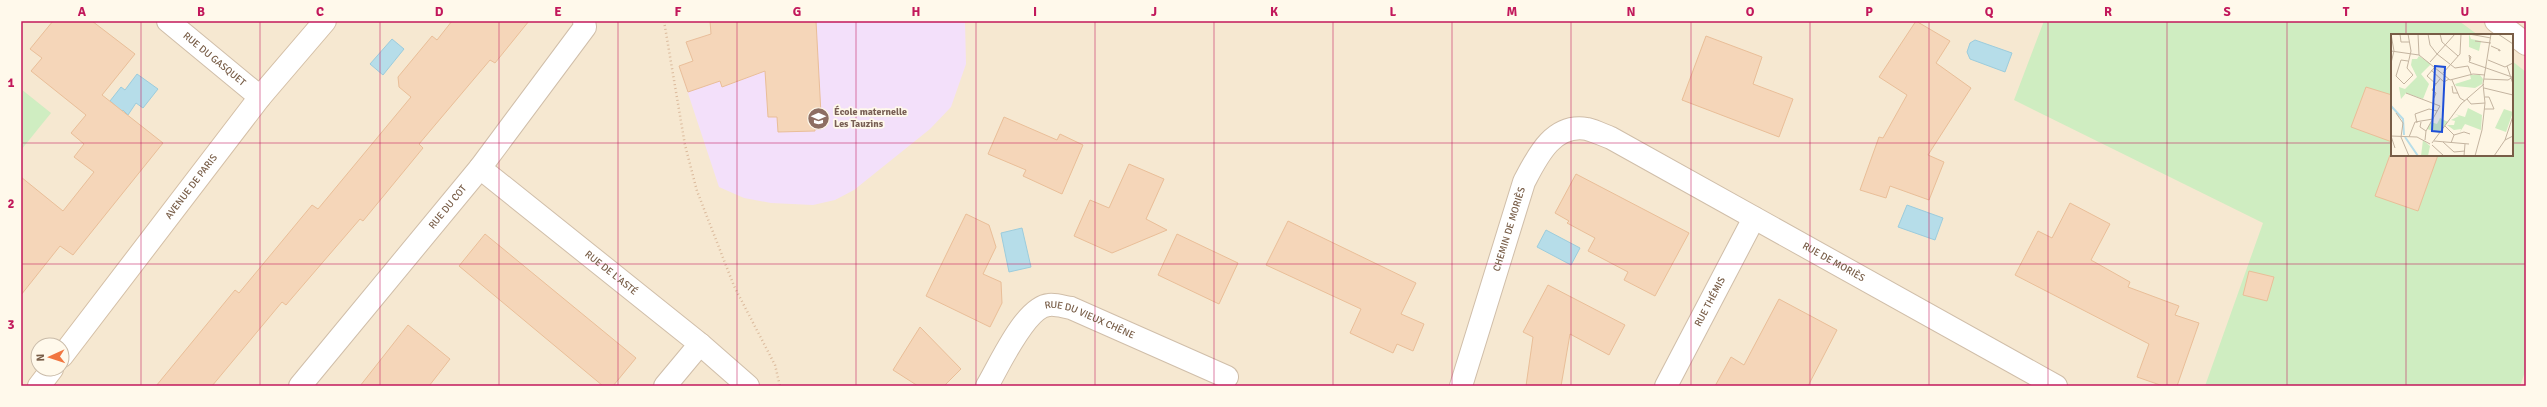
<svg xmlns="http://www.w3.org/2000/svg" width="2547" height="407" viewBox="0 0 2547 407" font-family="Signika,sans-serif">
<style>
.residential{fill:#f6e8d1;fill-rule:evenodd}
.education{fill:#f3e0fa}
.green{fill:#cfedc1}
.water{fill:#b6dde9;stroke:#9cccdc}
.building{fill:#f5d6b9;stroke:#e9be98}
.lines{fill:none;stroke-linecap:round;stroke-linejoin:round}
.street-casing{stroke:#d0bea9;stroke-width:24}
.secondary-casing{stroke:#d4bfa6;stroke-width:24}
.path{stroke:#dbba9c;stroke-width:2.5;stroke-dasharray:1 3;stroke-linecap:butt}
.street{stroke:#fff;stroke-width:22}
.secondary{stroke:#fff;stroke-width:22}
.grid{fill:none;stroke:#c2185b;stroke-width:1;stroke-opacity:0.55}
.labels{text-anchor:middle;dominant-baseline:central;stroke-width:3.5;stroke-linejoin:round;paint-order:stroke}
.street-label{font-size:10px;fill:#785d47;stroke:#fff9eb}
.education-label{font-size:10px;font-weight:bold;fill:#785e54;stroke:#fff9eb;text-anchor:start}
.inset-river{fill:none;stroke:#b6dde9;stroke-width:2}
.inset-road{fill:none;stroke:#c4b4a0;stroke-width:1}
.view{fill:#1d4ed8;fill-opacity:0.15;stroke:#1d4ed8;stroke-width:2}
.inset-edge{fill:none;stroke:#785d47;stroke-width:2}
.neatline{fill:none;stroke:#c2185b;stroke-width:1.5}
.grid-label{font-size:13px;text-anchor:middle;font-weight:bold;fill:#c2185b}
</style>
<rect width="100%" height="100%" fill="#fef6e4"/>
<path class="residential" d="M 21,21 L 2526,21 L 2526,386 L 21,386 ZM 2392,35 L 2512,35 L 2512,155 L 2392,155 ZM 38,345 L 62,345 L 62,369 L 38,369 Z"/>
<path class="education" d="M 710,21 L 965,21 L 966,64 L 951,107 L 930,129 L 854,190 L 835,200 L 813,205 L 771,203 L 744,198 L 719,187 L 679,66 L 693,61 L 686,42 L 711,34 Z"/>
<g class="green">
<path d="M 2044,21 L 2459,21 L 2478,35 L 2392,35 L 2392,155 L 2512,155 L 2512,61 L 2526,72 L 2526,369 L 2520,386 L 2205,386 L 2263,223 L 2014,100 Z"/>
<path d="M 21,89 L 51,113 L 21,150 Z"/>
</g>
<g class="water">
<path d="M 392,39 L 404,49 L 383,75 L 370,64 Z"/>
<path d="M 1975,40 L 2012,53 L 2005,72 L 1970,59 L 1967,52 L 1970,43 Z"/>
<path d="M 137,74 L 158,89 L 143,108 L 136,103 L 128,115 L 123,110 L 119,115 L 113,110 L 116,106 L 110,101 L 121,87 L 125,90 Z"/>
<path d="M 1907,205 L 1943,218 L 1935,240 L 1898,227 Z"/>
<path d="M 1022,228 L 1031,267 L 1009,272 L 1001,233 Z"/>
<path d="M 1546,230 L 1580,248 L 1571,265 L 1537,247 Z"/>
</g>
<g class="building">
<path d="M 53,21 L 92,21 L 135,54 L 102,95 L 163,143 L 73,255 L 60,246 L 21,295 L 21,177 L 63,211 L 94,172 L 74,157 L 84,144 L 71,133 L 86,115 L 31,71 L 42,58 L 30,49 Z"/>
<path d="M 452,21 L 529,21 L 495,63 L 490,60 L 419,144 L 423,148 L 363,221 L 360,219 L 286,305 L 282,302 L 212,386 L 156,386 L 235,290 L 239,293 L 312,205 L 318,209 L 411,97 L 399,87 L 398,77 L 432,36 L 437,40 Z"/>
<path d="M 710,21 L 816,21 L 821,114 L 815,115 L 815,131 L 778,132 L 777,117 L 768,117 L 765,71 L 722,87 L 720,81 L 688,92 L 679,66 L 693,61 L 686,42 L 711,34 Z"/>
<path d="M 1916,21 L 1950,41 L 1936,63 L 1971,88 L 1928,155 L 1944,162 L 1929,200 L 1890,186 L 1886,198 L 1860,190 L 1879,137 L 1883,138 L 1907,95 L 1879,77 Z"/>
<path d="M 1706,36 L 1762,57 L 1753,84 L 1793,99 L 1779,137 L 1682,100 Z"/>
<path d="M 2366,87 L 2392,95 L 2392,142 L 2351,127 Z"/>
<path d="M 1004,117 L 1057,140 L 1060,134 L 1083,145 L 1062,194 L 1023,176 L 1026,170 L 988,154 Z"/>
<path d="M 2390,155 L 2438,155 L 2418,211 L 2375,196 Z"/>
<path d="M 1129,164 L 1164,179 L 1146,219 L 1167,230 L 1112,253 L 1074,236 L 1090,200 L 1109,208 Z"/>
<path d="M 1576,174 L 1689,233 L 1655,296 L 1624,280 L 1628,272 L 1588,251 L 1595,238 L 1567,223 L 1569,221 L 1555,213 Z"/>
<path d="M 2070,203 L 2110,224 L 2091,260 L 2130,282 L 2128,287 L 2179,306 L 2175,315 L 2199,323 L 2177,386 L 2163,386 L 2137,377 L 2149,344 L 2015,275 L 2038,231 L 2052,238 Z"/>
<path d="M 966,214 L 989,225 L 996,247 L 983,274 L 1001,282 L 1002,303 L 990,327 L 926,296 Z"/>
<path d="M 1288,221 L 1416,283 L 1401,314 L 1424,324 L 1413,351 L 1397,344 L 1393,353 L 1350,333 L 1361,309 L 1266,265 Z"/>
<path d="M 485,234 L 636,358 L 613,386 L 603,386 L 459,266 Z"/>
<path d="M 1177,234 L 1238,263 L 1219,304 L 1158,275 Z"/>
<path d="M 2249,271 L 2274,277 L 2267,301 L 2243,295 Z"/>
<path d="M 1548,285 L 1625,325 L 1609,355 L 1570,334 L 1561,386 L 1526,386 L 1533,337 L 1523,332 Z"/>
<path d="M 1779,299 L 1837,330 L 1808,386 L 1715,386 L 1731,357 L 1744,365 Z"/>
<path d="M 408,325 L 450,359 L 429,386 L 360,386 Z"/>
<path d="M 920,327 L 961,369 L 944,386 L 918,386 L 893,370 Z"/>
</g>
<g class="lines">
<defs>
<g id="street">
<path id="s1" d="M 168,21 L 260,97"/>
<path id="s2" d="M 480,168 L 700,344 L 665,386"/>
<path d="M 700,344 L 748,386"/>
<path id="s3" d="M 300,386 L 480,168 L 585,27 L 584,21"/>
<path id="s4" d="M 987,386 C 999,366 1025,307 1049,305 C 1056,304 1064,307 1071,308 L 1227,377"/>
<path id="s5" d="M 1461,386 L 1524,182 C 1537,157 1553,123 1587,129 C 1595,131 1603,135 1611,138 L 2056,386"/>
<path id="s6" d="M 1666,386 L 1754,218"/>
</g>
<g id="secondary">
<path d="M 2496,21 L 2526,44"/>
<path id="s7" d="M 62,356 L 260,97 L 325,21"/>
<path d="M 39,386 L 52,369"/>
</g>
</defs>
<use href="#street" class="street-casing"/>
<use href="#secondary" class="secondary-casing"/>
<path class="path" d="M 664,21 L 685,145 L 697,191 L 734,286 L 775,365 L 780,386"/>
<use href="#street" class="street"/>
<use href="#secondary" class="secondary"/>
</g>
<path class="grid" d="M 141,21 L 141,386M 260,21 L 260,386M 380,21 L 380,386M 499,21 L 499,386M 618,21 L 618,386M 737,21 L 737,386M 856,21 L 856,386M 976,21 L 976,386M 1095,21 L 1095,386M 1214,21 L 1214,386M 1333,21 L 1333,386M 1452,21 L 1452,386M 1571,21 L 1571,386M 1691,21 L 1691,386M 1810,21 L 1810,386M 1929,21 L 1929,386M 2048,21 L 2048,386M 2167,21 L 2167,386M 2287,21 L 2287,386M 2406,21 L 2406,35M 21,143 L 2392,143M 2512,143 L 2526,143M 2406,155 L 2406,386M 21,264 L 2526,264"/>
<defs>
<symbol id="school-disc" viewBox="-11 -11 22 22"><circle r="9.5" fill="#8d6e63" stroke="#fff9eb"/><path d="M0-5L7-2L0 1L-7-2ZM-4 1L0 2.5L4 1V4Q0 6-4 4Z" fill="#fff"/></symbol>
</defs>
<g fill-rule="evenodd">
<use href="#school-disc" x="806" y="106" width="25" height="25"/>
</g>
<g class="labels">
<g class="street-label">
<text stroke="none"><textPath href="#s1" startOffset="60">RUE DU GASQUET</textPath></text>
<text stroke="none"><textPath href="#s7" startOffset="213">AVENUE DE PARIS</textPath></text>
<text stroke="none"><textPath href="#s3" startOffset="232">RUE DU COT</textPath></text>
<text stroke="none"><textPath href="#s5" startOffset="164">CHEMIN DE MORIÈS</textPath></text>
<text stroke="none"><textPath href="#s5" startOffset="583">RUE DE MORIÈS</textPath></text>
<text stroke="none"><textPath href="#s2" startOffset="168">RUE DE L'ASTÉ</textPath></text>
<text stroke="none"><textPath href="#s6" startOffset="95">RUE THÉMIS</textPath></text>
<text stroke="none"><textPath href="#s4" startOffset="148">RUE DU VIEUX CHÊNE</textPath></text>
</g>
<g class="education-label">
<text x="834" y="112">École maternelle<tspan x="834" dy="12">Les Tauzins</tspan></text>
</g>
</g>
<g transform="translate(2391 34)">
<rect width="122" height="122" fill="#fef6e4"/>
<path d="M 78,0 L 80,5 L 90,7 L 88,17 L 78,13 ZM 28,22 L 40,30 L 30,40 L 38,50 L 32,65 L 15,59 L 10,65 L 8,53 L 14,55 L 26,43 L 20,31 L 21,25 L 26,25 ZM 79,41 L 89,41 L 92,45 L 91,50 L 84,54 L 65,52 L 64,50 L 80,45 ZM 77,74 L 91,81 L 90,96 L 74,90 L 69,98 L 70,95 L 63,96 L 56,91 L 63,91 L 64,87 L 60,86 L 68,82 L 64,80 L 74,83 ZM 113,75 L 122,78 L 115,98 L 104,94 ZM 49,84 L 57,88 L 48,99 L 36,95 L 40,88 L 46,90 ZM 32,106 L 39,112 L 37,122 L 30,122 Z" fill="#cfedc1"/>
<path class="inset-river" d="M 0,72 L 12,85 L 13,101M 14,103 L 27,122"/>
<path class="inset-road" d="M 0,0 L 3,17M 9,0 L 10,8 L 18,8M 27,0 L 28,21M 37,0 L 39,11 L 46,20 L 64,34 L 77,32 L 80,40M 49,0 L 51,8 L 67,22M 78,0 L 100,4M 107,0 L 122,10M 84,7 L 100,9M 100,12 L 109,16 L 109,17 L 107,16M 0,17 L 28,21 L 59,46 L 82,40 L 94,41M 97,26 L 114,33 L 122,29M 17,27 L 10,26 L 5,42 L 13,50 L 22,41 L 16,34 L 20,17 L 17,0M 39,28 L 64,0M 78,28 L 121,43M 78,28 L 80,23 L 78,21 L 79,27M 0,29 L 3,17M 116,32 L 122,50M 44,33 L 36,42 L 45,50 L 49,45M 40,36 L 53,48 L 58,45M 52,39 L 69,20 L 70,0M 93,45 L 117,46 L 122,43M 61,46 L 69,64 L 74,67M 61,52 L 62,59 L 67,59M 93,54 L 122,61M 15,59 L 49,72 L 35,97 L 34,106M 43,64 L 45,59 L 41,56 L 45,50M 76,65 L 80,70 L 94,69M 93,75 L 103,75 L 98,63 L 94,63M 5,79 L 12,89 L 10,103 L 18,122M 30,88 L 29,93 L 35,97M 26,89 L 24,80 L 38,75 L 46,77M 54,92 L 63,101M 0,102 L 26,103 L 39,110M 0,102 L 4,114M 18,103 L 24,88 L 42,85M 114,106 L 122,82M 43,107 L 78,110M 52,108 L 63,118 L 74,117M 41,109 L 70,70 L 93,50M 60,109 L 63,101 L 73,98 L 79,100M 41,111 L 53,122M 73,122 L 74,110M 84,122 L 91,96 L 94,69 L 92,50 L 100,0M 103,122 L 114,106 L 122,102"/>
<path class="view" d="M 44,32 L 54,33 L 51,98 L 41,97 Z"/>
<rect width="122" height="122" class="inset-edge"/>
</g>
<rect width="2547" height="407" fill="none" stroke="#fff9eb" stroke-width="44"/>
<g transform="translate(50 357) rotate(267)"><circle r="19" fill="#fff9eb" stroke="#c9bba9"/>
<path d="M0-3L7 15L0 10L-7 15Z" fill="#f17640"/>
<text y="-6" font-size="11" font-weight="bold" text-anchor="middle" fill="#785d47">N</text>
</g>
<rect x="22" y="22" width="2503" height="363" class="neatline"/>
<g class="grid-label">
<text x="82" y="16">A</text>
<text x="201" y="16">B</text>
<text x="320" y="16">C</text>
<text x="439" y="16">D</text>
<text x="558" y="16">E</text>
<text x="678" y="16">F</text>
<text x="797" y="16">G</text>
<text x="916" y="16">H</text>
<text x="1035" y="16">I</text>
<text x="1154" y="16">J</text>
<text x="1274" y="16">K</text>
<text x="1393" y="16">L</text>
<text x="1512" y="16">M</text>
<text x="1631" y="16">N</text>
<text x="1750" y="16">O</text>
<text x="1869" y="16">P</text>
<text x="1989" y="16">Q</text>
<text x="2108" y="16">R</text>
<text x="2227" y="16">S</text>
<text x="2346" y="16">T</text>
<text x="2465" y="16">U</text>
<text x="11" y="87">1</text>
<text x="11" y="208">2</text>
<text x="11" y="329">3</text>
</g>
</svg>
